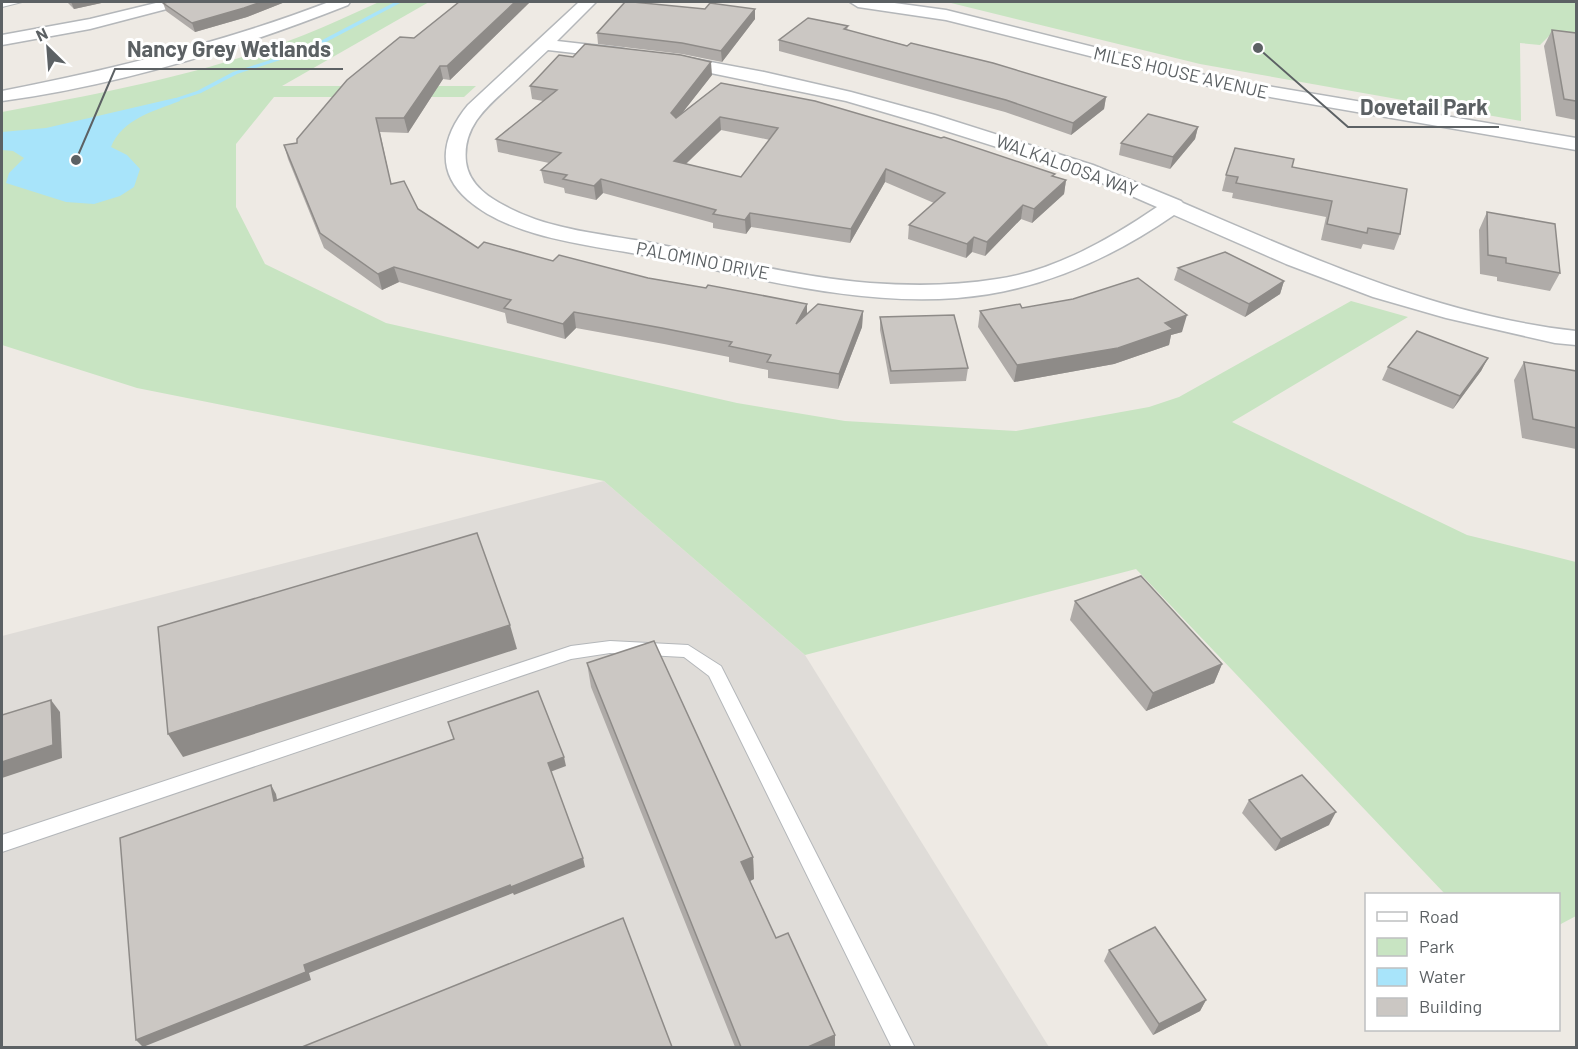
<svg xmlns="http://www.w3.org/2000/svg" width="1578" height="1049" viewBox="0 0 1578 1049" font-family="Barlow,sans-serif">
<style>
.industrial{fill:#dfdcd8}
.green{fill:#c8e4c2}
.water{fill:#a8e4fa}
.lines{fill:none;stroke-linecap:round;stroke-linejoin:round}
.stream{fill:#a8e4fa;fill-rule:evenodd}
.service-casing{stroke:#b4b7ba;stroke-width:2}
.minor-casing{stroke:#b4b7ba;stroke-width:3}
.service{fill:#fff;fill-rule:evenodd}
.minor{fill:#fff;fill-rule:evenodd}
.wall{fill:#afaba8;fill-rule:evenodd}
.shaded-wall{fill:#8e8b88}
.building{fill:#cbc7c3;stroke:#8e8b88;stroke-width:1.5;fill-rule:evenodd}
.labels{text-anchor:middle;dominant-baseline:central;stroke-width:6;stroke-linejoin:round;paint-order:stroke}
.far-street-label{font-size:18px;fill:#5c6164;stroke:#fff}
.leader{fill:none;stroke:#5c6164;stroke-width:2}
.callout-dot{fill:#5c6164;stroke:#fff;stroke-width:2}
.callout-label{font-size:22px;text-anchor:middle;font-weight:bold;fill:#5c6164;stroke:#fff;stroke-width:6;stroke-linejoin:round;paint-order:stroke}
</style>
<rect width="100%" height="100%" fill="#eeeae4"/>
<path class="industrial" d="M 604,481 L 805,655 L 1049,1047 L 2,1048 L 2,636 Z"/>
<g class="green">
<path d="M 379,2 L 429,2 L 282,86 L 476,86 L 464,97 L 274,97 L 236,144 L 236,207 L 265,264 L 386,323 L 737,403 L 845,421 L 1016,431 L 1149,407 L 1179,397 L 1351,301 L 1408,317 L 1232,422 L 1467,535 L 1576,562 L 1576,916 L 1559,925 L 1558,894 L 1445,894 L 1136,569 L 805,655 L 604,481 L 137,388 L 2,345 L 2,112 C 103,93 207,74 304,35 C 329,25 354,13 379,2 Z"/>
<path d="M 947,2 L 1576,2 L 1576,35 L 1549,36 L 1540,45 L 1520,43 L 1521,121 L 1200,64 Z"/>
</g>
<path class="water" d="M 175,98 L 179,98 L 180,101 C 154,111 122,119 111,147 L 127,155 L 140,169 L 134,187 L 120,196 L 94,204 L 66,202 L 6,183 L 9,173 L 24,158 L 13,151 L 2,150 L 2,132 L 46,128 Z"/>
<g class="lines">
<path class="stream" d="M 395,2 L 402,2 L 311,50 L 237,74 L 201,93 L 179,100 L 176,98 L 197,91 L 233,72 L 307,48 Z"/>
<defs>
<g id="service">
<path d="M 2,2 L 22,2 L 2,7 Z"/>
<path d="M 610,641 L 688,645 L 721,666 L 915,1048 L 892,1048 L 709,676 L 684,657 L 610,653 L 571,659 L 2,852 L 2,835 L 571,646 Z"/>
</g>
<g id="minor">
<path d="M 160,2 L 184,2 L 182,5 L 90,29 L 2,45 L 2,35 L 90,19 Z"/>
<path d="M 329,2 L 350,2 L 348,5 C 237,49 119,85 2,101 L 2,91 C 113,69 222,43 329,2 Z"/>
<path d="M 579,2 L 596,2 L 557,41 L 618,48 L 624,49 L 627,53 L 624,57 L 618,58 L 548,50 C 536,61 524,73 512,84 C 488,106 462,126 466,162 C 469,186 491,199 511,209 C 553,230 602,234 647,242 C 721,257 795,277 870,283 C 913,286 954,286 997,279 C 1054,271 1110,239 1157,207 L 1079,173 L 921,123 L 846,101 L 667,64 L 664,60 L 667,56 L 673,55 L 764,72 L 851,92 L 935,115 L 1093,165 L 1181,201 L 1183,203 C 1309,257 1439,316 1576,331 L 1576,345 L 1555,343 L 1446,318 L 1373,297 L 1286,264 L 1174,215 C 1109,260 1036,292 957,298 C 853,306 749,276 648,256 C 592,245 513,239 468,200 C 434,171 443,135 468,105 Z"/>
<path d="M 850,2 L 887,2 L 946,10 L 1213,77 L 1576,138 L 1576,150 L 1213,87 L 946,20 L 858,7 Z"/>
</g>
</defs>
<use href="#service" class="service-casing"/>
<use href="#minor" class="minor-casing"/>
<use href="#service" class="service"/>
<use href="#minor" class="minor"/>
</g>
<g class="wall">
<path d="M 67,2 L 106,2 L 74,9 Z"/>
<path d="M 169,2 L 285,2 L 247,17 L 195,32 L 166,11 L 163,3 Z"/>
<path d="M 459,2 L 530,2 L 450,80 L 443,79 L 408,133 L 380,132 L 391,184 L 418,209 L 478,248 L 706,288 L 807,304 L 807,314 L 863,311 L 862,327 L 838,389 L 768,378 L 768,370 L 729,362 L 729,357 L 664,344 L 576,328 L 565,339 L 507,323 L 505,313 L 399,282 L 382,290 L 324,248 L 288,159 L 284,145 L 297,143 L 414,38 Z"/>
<path d="M 705,9 L 755,9 L 755,19 L 722,62 L 682,54 L 598,44 L 597,33 Z"/>
<path d="M 848,26 L 847,30 L 1106,97 L 1104,109 L 1071,135 L 1005,112 L 779,51 L 779,40 Z"/>
<path d="M 1552,30 L 1576,33 L 1576,120 L 1556,116 L 1544,46 Z"/>
<path d="M 712,75 L 682,113 L 721,83 L 1066,180 L 1064,194 L 1032,223 L 1021,219 L 985,256 L 972,252 L 966,258 L 908,239 L 909,225 L 934,203 L 885,182 L 850,243 L 751,227 L 746,234 L 713,228 L 713,223 L 603,193 L 596,200 L 565,193 L 564,188 L 544,183 L 541,170 L 549,163 L 498,152 L 496,139 L 543,101 L 532,99 L 530,86 ZM 721,130 L 770,140 L 741,177 L 686,164 Z"/>
<path d="M 1198,127 L 1195,139 L 1170,169 L 1119,155 L 1121,143 Z"/>
<path d="M 1292,167 L 1400,234 L 1394,250 L 1363,244 L 1361,249 L 1321,240 L 1326,217 L 1232,198 L 1233,193 L 1222,191 L 1226,175 Z"/>
<path d="M 1487,212 L 1560,273 L 1550,291 L 1497,281 L 1497,277 L 1480,274 L 1479,230 Z"/>
<path d="M 1178,268 L 1284,281 L 1280,294 L 1245,317 L 1174,280 Z"/>
<path d="M 1022,308 L 1182,332 L 1171,335 L 1169,345 L 1114,364 L 1014,382 L 978,327 L 980,311 Z"/>
<path d="M 880,317 L 968,368 L 966,381 L 890,384 L 880,330 Z"/>
<path d="M 1488,358 L 1481,371 L 1453,409 L 1382,380 L 1388,367 Z"/>
<path d="M 1524,362 L 1576,371 L 1576,449 L 1522,438 L 1514,380 Z"/>
<path d="M 1075,601 L 1222,664 L 1214,683 L 1146,711 L 1070,620 Z"/>
<path d="M 587,663 L 753,857 L 754,879 L 750,881 L 776,938 L 835,1047 L 735,1047 L 591,687 Z"/>
<path d="M 1249,800 L 1329,825 L 1275,851 L 1242,813 Z"/>
<path d="M 1109,950 L 1206,1000 L 1200,1011 L 1153,1035 L 1104,961 Z"/>
</g>
<g class="shaded-wall">
<path d="M 71,2 L 106,2 L 74,9 Z"/>
<path d="M 261,2 L 285,2 L 247,17 L 195,32 L 192,23 Z"/>
<path d="M 515,2 L 530,2 L 450,80 L 447,66 Z"/>
<path d="M 755,9 L 755,19 L 722,62 L 721,51 Z"/>
<path d="M 711,62 L 712,75 L 672,126 L 671,113 Z"/>
<path d="M 440,66 L 443,79 L 408,133 L 404,118 Z"/>
<path d="M 1106,97 L 1104,109 L 1071,135 L 1073,123 Z"/>
<path d="M 720,117 L 721,130 L 675,174 L 674,161 Z"/>
<path d="M 1198,127 L 1195,139 L 1170,169 L 1173,157 Z"/>
<path d="M 886,169 L 885,182 L 850,243 L 851,229 Z"/>
<path d="M 601,179 L 603,193 L 596,200 L 594,186 Z"/>
<path d="M 1066,180 L 1064,194 L 1032,223 L 1034,209 Z"/>
<path d="M 1023,205 L 1021,219 L 985,256 L 987,242 Z"/>
<path d="M 750,213 L 751,227 L 746,234 L 745,220 Z"/>
<path d="M 974,237 L 972,252 L 966,258 L 967,244 Z"/>
<path d="M 394,267 L 399,282 L 382,290 L 378,274 Z"/>
<path d="M 1284,281 L 1280,294 L 1245,317 L 1249,304 Z"/>
<path d="M 807,304 L 807,319 L 796,324 Z"/>
<path d="M 863,311 L 862,327 L 838,389 L 839,374 Z"/>
<path d="M 574,312 L 576,328 L 565,339 L 563,324 Z"/>
<path d="M 1187,315 L 1182,332 L 1171,335 L 1169,345 L 1114,364 L 1014,382 L 1017,365 L 1165,323 Z"/>
<path d="M 1488,358 L 1481,371 L 1453,409 L 1460,396 Z"/>
<path d="M 510,625 L 517,649 L 183,757 L 168,734 Z"/>
<path d="M 1222,664 L 1214,683 L 1146,711 L 1153,693 Z"/>
<path d="M 51,700 L 60,712 L 62,758 L 2,778 L 2,762 Z"/>
<path d="M 564,757 L 566,766 L 550,772 L 548,763 Z"/>
<path d="M 271,785 L 276,794 L 279,810 L 274,801 Z"/>
<path d="M 1336,812 L 1329,825 L 1275,851 L 1281,839 Z"/>
<path d="M 753,857 L 754,879 L 742,885 L 741,862 Z"/>
<path d="M 583,858 L 585,867 L 514,895 L 513,893 L 309,973 L 311,980 L 143,1047 L 136,1040 L 304,965 L 510,885 Z"/>
<path d="M 1206,1000 L 1200,1011 L 1153,1035 L 1159,1024 Z"/>
<path d="M 835,1035 L 835,1047 L 808,1047 Z"/>
</g>
<g class="building">
<path d="M 169,2 L 261,2 L 244,8 L 192,23 L 163,3 Z"/>
<path d="M 459,2 L 515,2 L 447,66 L 440,66 L 404,118 L 376,118 L 391,184 L 404,181 L 418,209 L 478,248 L 484,242 L 553,261 L 559,255 L 648,278 L 706,288 L 708,285 L 807,304 L 796,324 L 818,304 L 863,311 L 839,374 L 767,362 L 771,355 L 729,346 L 732,342 L 662,328 L 574,312 L 563,324 L 504,308 L 511,300 L 394,267 L 378,274 L 320,233 L 284,145 L 297,143 L 297,139 L 347,80 L 400,37 L 414,38 Z"/>
<path d="M 625,2 L 633,2 L 705,9 L 710,3 L 755,9 L 721,51 L 682,43 L 597,33 Z"/>
<path d="M 808,18 L 848,26 L 844,29 L 907,46 L 911,43 L 993,63 L 1106,97 L 1073,123 L 1006,100 L 779,40 Z"/>
<path d="M 1552,30 L 1576,33 L 1576,101 L 1564,99 Z"/>
<path d="M 585,44 L 681,55 L 711,62 L 671,113 L 676,118 L 721,83 L 815,101 L 941,138 L 944,137 L 1055,174 L 1052,176 L 1066,180 L 1034,209 L 1023,205 L 987,242 L 974,237 L 967,244 L 909,225 L 945,193 L 886,169 L 851,229 L 750,213 L 745,220 L 713,214 L 716,210 L 601,179 L 594,186 L 563,179 L 567,175 L 541,170 L 561,153 L 496,139 L 557,90 L 530,86 L 559,55 L 573,57 ZM 720,117 L 778,128 L 741,177 L 674,161 Z"/>
<path d="M 1148,114 L 1198,127 L 1173,157 L 1121,143 Z"/>
<path d="M 1235,148 L 1294,159 L 1292,167 L 1407,189 L 1400,234 L 1368,228 L 1367,233 L 1327,224 L 1332,201 L 1236,183 L 1238,177 L 1226,175 Z"/>
<path d="M 1487,212 L 1555,224 L 1560,273 L 1506,263 L 1506,258 L 1488,255 Z"/>
<path d="M 1225,252 L 1284,281 L 1249,304 L 1178,268 Z"/>
<path d="M 1138,278 L 1187,315 L 1165,323 L 1173,329 L 1118,348 L 1017,365 L 980,311 L 1020,304 L 1022,308 L 1073,299 Z"/>
<path d="M 954,315 L 968,368 L 891,371 L 880,317 Z"/>
<path d="M 1417,331 L 1488,358 L 1460,396 L 1388,367 Z"/>
<path d="M 1524,362 L 1576,371 L 1576,428 L 1533,419 Z"/>
<path d="M 477,533 L 510,625 L 168,734 L 158,627 Z"/>
<path d="M 1141,576 L 1222,664 L 1153,693 L 1075,601 Z"/>
<path d="M 654,641 L 753,857 L 741,862 L 776,938 L 788,933 L 835,1035 L 808,1047 L 741,1047 L 587,663 Z"/>
<path d="M 538,691 L 564,757 L 548,763 L 583,858 L 511,887 L 510,885 L 304,965 L 306,972 L 136,1040 L 120,838 L 271,785 L 274,801 L 454,739 L 448,722 Z"/>
<path d="M 51,700 L 53,745 L 2,762 L 2,715 Z"/>
<path d="M 1302,775 L 1336,812 L 1281,839 L 1249,800 Z"/>
<path d="M 623,918 L 672,1047 L 302,1047 Z"/>
<path d="M 1155,927 L 1206,1000 L 1159,1024 L 1109,950 Z"/>
</g>
<g class="labels">
<g class="far-street-label">
<text transform="translate(1181 72) rotate(13)">MILES HOUSE AVENUE</text>
<text transform="translate(1067 165) rotate(20)">WALKALOOSA WAY</text>
<text transform="translate(703 260) rotate(11)">PALOMINO DRIVE</text>
</g>
</g>
<path class="leader" d="M76 160L115 69H343M1258 48L1348 127H1499"/>
<g class="callout-dot">
<circle cx="76" cy="160" r="6"/>
<circle cx="1258" cy="48" r="6"/>
</g>
<g class="callout-label">
<text x="229" y="57">Nancy Grey Wetlands</text>
<text x="1424" y="115">Dovetail Park</text>
</g>
<rect width="1578" height="1049" fill="none" stroke="#5c6164" stroke-width="6"/>
<rect x="1365" y="893" width="195" height="138" fill="#ffffff" stroke="#bec0c1" stroke-width="1.5"/>
<rect x="1377" y="912" width="30" height="9" fill="#ffffff" stroke="#bec0c1" stroke-width="1.5"/>
<text x="1419" y="923" font-size="18" fill="#5c6164">Road</text>
<rect x="1377" y="938" width="30" height="18" fill="#c8e4c2" stroke="#bec0c1" stroke-width="1.5"/>
<text x="1419" y="953" font-size="18" fill="#5c6164">Park</text>
<rect x="1377" y="968" width="30" height="18" fill="#a8e4fa" stroke="#bec0c1" stroke-width="1.5"/>
<text x="1419" y="983" font-size="18" fill="#5c6164">Water</text>
<rect x="1377" y="998" width="30" height="18" fill="#cbc7c3" stroke="#bec0c1" stroke-width="1.5"/>
<text x="1419" y="1013" font-size="18" fill="#5c6164">Building</text>
<g transform="translate(48 48) rotate(335)" stroke="#ffffff" stroke-width="4.5" paint-order="stroke">
<path d="M0-4.5L10 22L0 15L-10 22Z" fill="#5c6164"/>
<text y="-9" font-size="16" font-weight="bold" text-anchor="middle" fill="#5c6164">N</text>
</g>
</svg>
